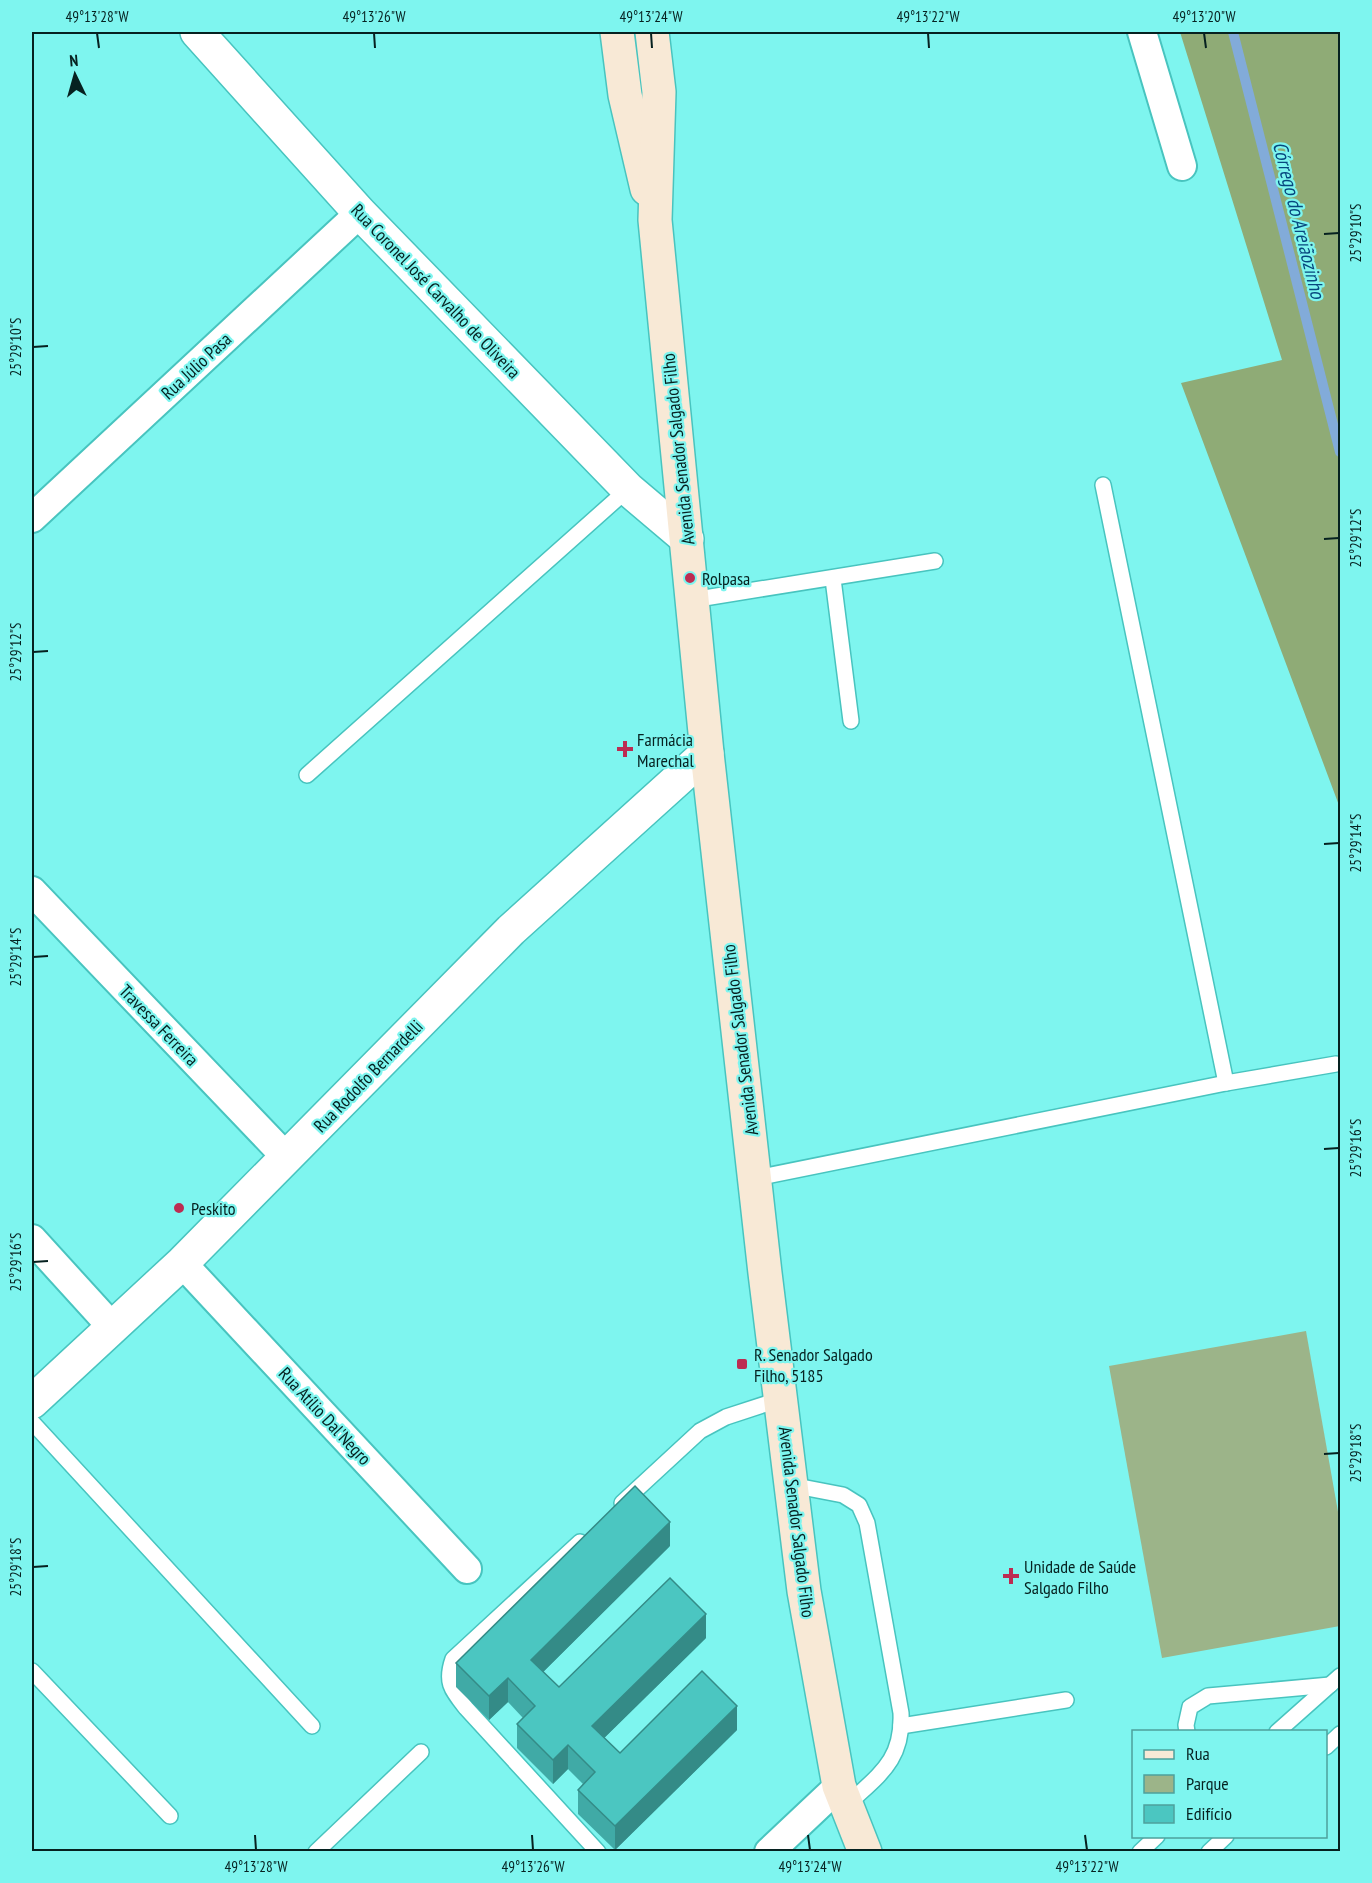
<svg xmlns="http://www.w3.org/2000/svg" width="1372" height="1883" viewBox="0 0 1372 1883" font-family="'PT Sans Narrow',sans-serif">
<style>
.green{fill:#9cb489}
.forest{fill:#8fab76}
.lines{fill:none;stroke-linecap:round;stroke-linejoin:round}
.stream{stroke:#82abd9;stroke-width:10}
.service-casing{stroke:#48c4bf;stroke-width:18}
.minor-casing{stroke:#48c4bf;stroke-width:32}
.tertiary-casing{stroke:#48c4bf;stroke-width:36}
.secondary-casing{stroke:#48c4bf;stroke-width:36}
.service{stroke:#fff;stroke-width:15}
.minor{stroke:#fff;stroke-width:28}
.tertiary{stroke:#fff;stroke-width:33}
.secondary{stroke:#f8e9d6;stroke-width:33}
.wall{fill:#40aaa6}
.shaded-wall{fill:#348b87}
.building{fill:#4bc6c1;stroke:#348b87;stroke-width:1.5}
.ticks{fill:none;stroke:#062120;stroke-width:2}
.poi-dot{fill:#bc2c52;stroke:#7ef5ef;stroke-width:2}
.labels{text-anchor:middle;dominant-baseline:central;stroke-width:4.5;stroke-linejoin:round;paint-order:stroke}
.street-label{font-size:18px;fill:#062120;stroke:#7ef5ef}
.poi-label{font-size:18px;fill:#062120;stroke:#7ef5ef;text-anchor:start}
.water-label{font-size:20px;font-style:italic;fill:#07477e;stroke:#7ef5ef}
.neatline{fill:none;stroke:#062120;stroke-width:2}
.ticks-label{font-size:15px;text-anchor:middle;fill:#062120}
</style>
<rect width="100%" height="100%" fill="#7ef5ef"/>
<path class="green" d="M 1306,1331 L 1340,1523 L 1340,1626 L 1162,1658 L 1109,1366 Z"/>
<path class="forest" d="M 1180,32 L 1340,32 L 1340,808 L 1181,383 L 1282,360 Z"/>
<g class="lines">
<path class="stream" d="M 1233,32 L 1340,452"/>
<defs>
<g id="service">
<path d="M 1103,485 L 1226,1083"/>
<path d="M 833,579 L 851,721"/>
<path d="M 692,600 L 935,561"/>
<path d="M 307,775 L 628,489"/>
<path d="M 756,1178 L 1226,1083 L 1336,1064"/>
<path d="M 32,1422 L 312,1726"/>
<path d="M 791,1485 L 843,1495 L 859,1505 L 867,1523 L 901,1713 C 903,1762 878,1775 846,1806"/>
<path d="M 622,1503 L 700,1431 L 726,1417 L 781,1399"/>
<path d="M 580,1542 L 453,1659 C 445,1682 451,1689 466,1708 L 598,1852"/>
<path d="M 32,1671 L 170,1816"/>
<path d="M 901,1726 L 1066,1700"/>
<path d="M 1187,1732 L 1186,1725 L 1190,1707 L 1208,1696 L 1330,1685"/>
<path d="M 1277,1732 L 1340,1676"/>
<path d="M 1326,1747 L 1340,1734"/>
<path d="M 316,1852 L 421,1752"/>
<path d="M 1140,1852 L 1157,1836"/>
<path d="M 1209,1852 L 1226,1836"/>
</g>
<g id="minor">
<path d="M 1142,32 L 1182,166"/>
<path d="M 32,518 L 360,213"/>
<path d="M 32,891 L 287,1158"/>
<path d="M 32,1239 L 113,1328"/>
<path d="M 182,1263 L 467,1569"/>
<path d="M 769,1852 L 839,1786"/>
</g>
<g id="tertiary">
<path d="M 197,32 L 360,213 L 628,489 L 687,539"/>
<path d="M 32,1402 L 182,1263 L 511,930 L 707,753"/>
</g>
<g id="secondary">
<path d="M 617,32 L 625,95 L 647,189"/>
<path d="M 652,32 L 659,92 L 655,220 L 707,753 L 765,1273 L 804,1591 L 839,1786 L 865,1852"/>
</g>
</defs>
<use href="#service" class="service-casing"/>
<use href="#minor" class="minor-casing"/>
<use href="#tertiary" class="tertiary-casing"/>
<use href="#secondary" class="secondary-casing"/>
<use href="#service" class="service"/>
<use href="#minor" class="minor"/>
<use href="#tertiary" class="tertiary"/>
<use href="#secondary" class="secondary"/>
</g>
<path class="wall" d="M 670,1546 L 543,1672 L 559,1687 L 706,1638 L 604,1738 L 620,1753 L 737,1730 L 615,1850 L 578,1814 L 578,1790 L 583,1784 L 568,1769 L 553,1784 L 517,1748 L 517,1724 L 523,1718 L 508,1702 L 489,1720 L 456,1687 L 456,1663 Z"/>
<g class="shaded-wall">
<path d="M 670,1522 L 670,1546 L 531,1684 L 531,1660 Z"/>
<path d="M 706,1614 L 706,1638 L 592,1750 L 592,1726 Z"/>
<path d="M 508,1678 L 508,1702 L 489,1720 L 489,1696 Z"/>
<path d="M 737,1706 L 737,1730 L 615,1850 L 615,1826 Z"/>
<path d="M 568,1745 L 568,1769 L 553,1784 L 553,1760 Z"/>
</g>
<path class="building" d="M 635,1486 L 670,1522 L 531,1660 L 559,1687 L 670,1578 L 706,1614 L 592,1726 L 620,1753 L 702,1671 L 737,1706 L 615,1826 L 578,1790 L 595,1772 L 568,1745 L 553,1760 L 517,1724 L 535,1706 L 508,1678 L 489,1696 L 456,1663 Z"/>
<path class="ticks" d="M 97,33 L 99,48M 374,33 L 375,48M 651,33 L 652,48M 928,33 L 929,48M 1204,33 L 1206,48M 1324,234 L 1339,233M 33,347 L 48,346M 1324,539 L 1339,538M 33,652 L 48,651M 1324,844 L 1339,843M 33,957 L 48,956M 1324,1149 L 1339,1148M 33,1262 L 48,1261M 1324,1454 L 1339,1453M 33,1567 L 48,1566M 255,1835 L 256,1850M 532,1835 L 533,1850M 808,1835 L 810,1850M 1085,1835 L 1087,1850"/>
<g class="poi-dot">
<circle cx="690" cy="578" r="6"/>
<path d="M622 740h6v6h6v6h-6v6h-6v-6h-6v-6h6z"/>
<circle cx="179" cy="1208" r="6"/>
<rect x="736" y="1358" width="12" height="12" rx="3"/>
<path d="M1008 1567h6v6h6v6h-6v6h-6v-6h-6v-6h6z"/>
</g>
<g class="labels">
<g class="street-label">
<text transform="translate(436 291) rotate(46)">Rua Coronel José Carvalho de Oliveira</text>
<text transform="translate(196 366) rotate(-43)">Rua Júlio Pasa</text>
<text transform="translate(678 449) rotate(-96)">Avenida Senador Salgado Filho</text>
<text transform="translate(159 1025) rotate(46)">Travessa Ferreira</text>
<text transform="translate(740 1040) rotate(-97)">Avenida Senador Salgado Filho</text>
<text transform="translate(368 1076) rotate(-46)">Rua Rodolfo Bernardelli</text>
<text transform="translate(325 1416) rotate(47)">Rua Atílio Dal'Negro</text>
<text transform="translate(797 1522) rotate(83)">Avenida Senador Salgado Filho</text>
</g>
<g class="poi-label">
<text x="702" y="578">Rolpasa</text>
<text x="637" y="739">Farmácia<tspan x="637" dy="21">Marechal</tspan></text>
<text x="191" y="1208">Peskito</text>
<text x="754" y="1354">R. Senador Salgado<tspan x="754" dy="21">Filho, 5185</tspan></text>
<text x="1024" y="1566">Unidade de Saúde<tspan x="1024" dy="21">Salgado Filho</tspan></text>
</g>
<g class="water-label">
<text transform="translate(1299 220) rotate(76)">Córrego do Areiãozinho</text>
</g>
</g>
<rect width="1372" height="1883" fill="none" stroke="#7ef5ef" stroke-width="66"/>
<rect x="1132" y="1730" width="195" height="108" fill="#7ef5ef" stroke="#4ea09c" stroke-width="1.5"/>
<rect x="1144" y="1750" width="30" height="9" fill="#f8e9d6" stroke="#4ea09c" stroke-width="1.5"/>
<text x="1186" y="1760" font-size="18" fill="#062120">Rua</text>
<rect x="1144" y="1775" width="30" height="18" fill="#9cb489" stroke="#4ea09c" stroke-width="1.5"/>
<text x="1186" y="1790" font-size="18" fill="#062120">Parque</text>
<rect x="1144" y="1805" width="30" height="18" fill="#4bc6c1" stroke="#4ea09c" stroke-width="1.5"/>
<text x="1186" y="1820" font-size="18" fill="#062120">Edifício</text>
<g transform="translate(75 75) rotate(355)" stroke="#7ef5ef" stroke-width="4.5" paint-order="stroke">
<path d="M0-4.5L10 22L0 15L-10 22Z" fill="#062120"/>
<text y="-9" font-size="16" font-weight="bold" text-anchor="middle" fill="#062120">N</text>
</g>
<rect x="33" y="33" width="1306" height="1817" class="neatline"/>
<g class="ticks-label">
<text x="97" y="22">49°13'28"W</text>
<text x="374" y="22">49°13'26"W</text>
<text x="651" y="22">49°13'24"W</text>
<text x="928" y="22">49°13'22"W</text>
<text x="1204" y="22">49°13'20"W</text>
<text transform="translate(1356 233) rotate(-90)" y="5">25°29'10"S</text>
<text transform="translate(16 347) rotate(-90)" y="5">25°29'10"S</text>
<text transform="translate(1356 538) rotate(-90)" y="5">25°29'12"S</text>
<text transform="translate(16 652) rotate(-90)" y="5">25°29'12"S</text>
<text transform="translate(1356 843) rotate(-90)" y="5">25°29'14"S</text>
<text transform="translate(16 957) rotate(-90)" y="5">25°29'14"S</text>
<text transform="translate(1356 1148) rotate(-90)" y="5">25°29'16"S</text>
<text transform="translate(16 1262) rotate(-90)" y="5">25°29'16"S</text>
<text transform="translate(1356 1453) rotate(-90)" y="5">25°29'18"S</text>
<text transform="translate(16 1567) rotate(-90)" y="5">25°29'18"S</text>
<text x="256" y="1872">49°13'28"W</text>
<text x="533" y="1872">49°13'26"W</text>
<text x="810" y="1872">49°13'24"W</text>
<text x="1087" y="1872">49°13'22"W</text>
</g>
</svg>
